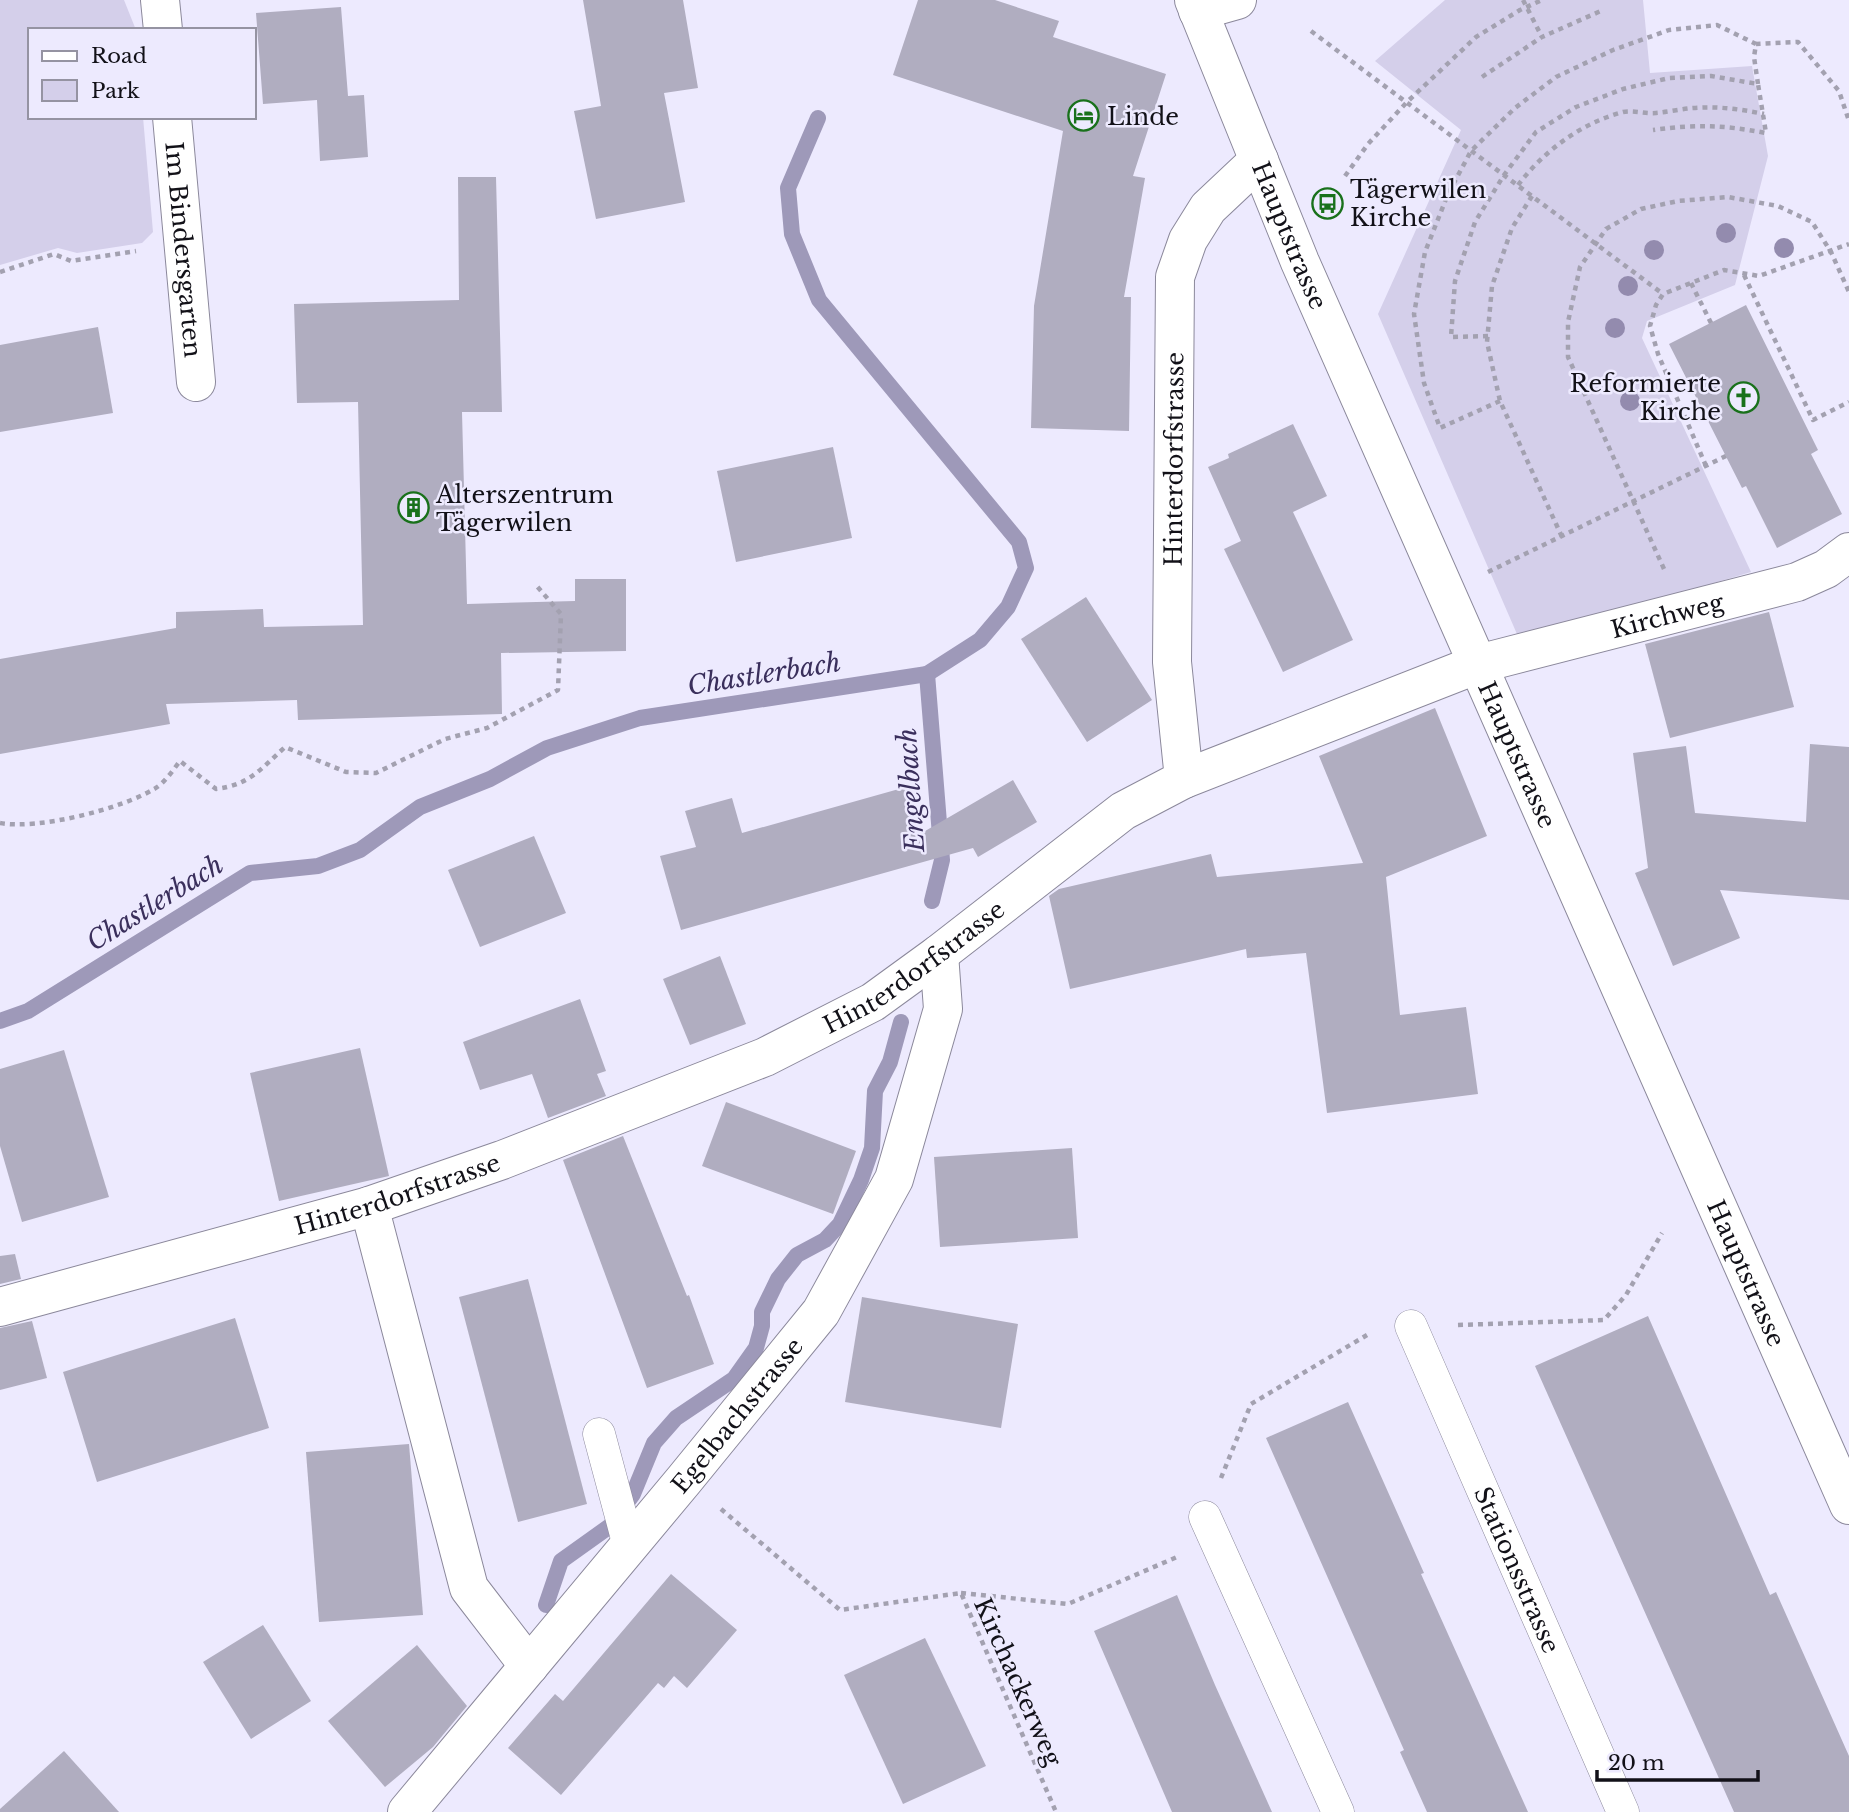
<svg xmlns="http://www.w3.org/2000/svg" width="1849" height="1812" viewBox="0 0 1849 1812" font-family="'Libre Baskerville',serif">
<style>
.green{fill:#d4cfea}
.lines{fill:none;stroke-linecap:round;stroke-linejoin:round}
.stream{stroke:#9e99b9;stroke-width:16}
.building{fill:#b0adc0}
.lane-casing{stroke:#8b889b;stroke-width:33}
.street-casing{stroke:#8b889b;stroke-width:40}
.secondary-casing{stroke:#8b889b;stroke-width:40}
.path{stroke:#a3a1b0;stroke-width:4.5;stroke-dasharray:5 5;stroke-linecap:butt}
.lane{stroke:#fff;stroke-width:32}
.street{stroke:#fff;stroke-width:38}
.secondary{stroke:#fff;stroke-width:38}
.tree{fill:#938bae}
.labels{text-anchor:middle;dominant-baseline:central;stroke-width:5;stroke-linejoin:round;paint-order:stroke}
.poi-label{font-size:24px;fill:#121118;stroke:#edeafe;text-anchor:start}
.street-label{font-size:24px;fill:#121118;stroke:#edeafe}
.water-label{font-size:26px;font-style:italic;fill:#3a2f5c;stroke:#edeafe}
</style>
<rect width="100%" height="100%" fill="#edeafe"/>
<g class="green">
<path d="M 0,0 L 124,0 L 136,30 L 30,30 L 30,117 L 143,117 L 153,232 L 142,243 L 77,253 L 58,248 L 0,265 Z"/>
<path d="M 1445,0 L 1643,0 L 1650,73 L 1752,66 L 1768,156 L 1735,285 L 1647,321 L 1642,338 L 1751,572 L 1520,641 L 1378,314 L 1461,130 L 1375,61 Z"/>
</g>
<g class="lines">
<g class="stream">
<path d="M 927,674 L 942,860 L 932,901"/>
<path d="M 0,1021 L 28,1011 L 250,873 L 318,866 L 360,850 L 420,807 L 490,779 L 547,748 L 640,718 L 927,674 L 980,640 L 1008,607 L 1026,568 L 1019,542 L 819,300 L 792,234 L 788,188 L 818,118"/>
<path d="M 546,1605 L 561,1561 L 610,1526 L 633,1494 L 654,1443 L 676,1418 L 734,1379 L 756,1348 L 762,1326 L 762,1312 L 778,1279 L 797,1255 L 825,1240 L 840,1224 L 861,1180 L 872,1148 L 875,1091 L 890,1062 L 901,1022"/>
</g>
</g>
<g class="building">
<path d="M 583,0 L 683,0 L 698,88 L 664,93 L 685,202 L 596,219 L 574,111 L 601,106 Z"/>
<path d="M 918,0 L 995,0 L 1059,21 L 1053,37 L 1166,74 L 1133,176 L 1145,178 L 1124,297 L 1131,297 L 1129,431 L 1031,428 L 1034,306 L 1063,131 L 893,75 Z"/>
<path d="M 341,7 L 348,96 L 364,95 L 368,157 L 320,161 L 317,100 L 263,104 L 256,13 Z"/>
<path d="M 458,177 L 496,177 L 502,412 L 462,412 L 467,604 L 575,601 L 575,579 L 626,579 L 626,651 L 501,653 L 502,714 L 298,720 L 297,700 L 166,704 L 170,724 L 0,754 L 0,659 L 176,628 L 176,612 L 263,609 L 264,627 L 363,625 L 358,402 L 297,403 L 294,304 L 459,300 Z"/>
<path d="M 1746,305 L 1818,450 L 1811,454 L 1842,514 L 1777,548 L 1746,486 L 1742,488 L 1669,344 Z"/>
<path d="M 98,327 L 113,413 L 0,432 L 0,345 Z"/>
<path d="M 1293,424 L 1327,496 L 1293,512 L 1353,640 L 1283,672 L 1224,549 L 1241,541 L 1208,467 L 1229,458 L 1228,454 Z"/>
<path d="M 833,447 L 852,538 L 736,562 L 717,471 Z"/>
<path d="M 1086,597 L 1152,700 L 1087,742 L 1021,639 Z"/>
<path d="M 1769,612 L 1794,707 L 1670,738 L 1645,644 Z"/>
<path d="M 1435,708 L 1487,836 L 1386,877 L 1400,1015 L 1466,1007 L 1478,1094 L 1327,1113 L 1306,953 L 1247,958 L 1246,949 L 1070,989 L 1049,896 L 1059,889 L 1211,854 L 1217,877 L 1363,863 L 1319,756 Z"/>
<path d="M 1810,744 L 1849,747 L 1849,900 L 1720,890 L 1740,938 L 1673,966 L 1635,873 L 1648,868 L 1633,753 L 1686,746 L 1695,813 L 1806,822 Z"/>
<path d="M 1013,780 L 1037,822 L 978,857 L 973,848 L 681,930 L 660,856 L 696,847 L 685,811 L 732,798 L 742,833 L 906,787 L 920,834 Z"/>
<path d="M 534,836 L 566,913 L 480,947 L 448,870 Z"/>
<path d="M 720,956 L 746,1024 L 690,1045 L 663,979 Z"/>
<path d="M 580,999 L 606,1071 L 597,1074 L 606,1096 L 548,1118 L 532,1074 L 480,1090 L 463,1042 Z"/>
<path d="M 360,1048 L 389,1176 L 279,1201 L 250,1073 Z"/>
<path d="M 64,1050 L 109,1197 L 22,1222 L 0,1146 L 0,1069 Z"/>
<path d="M 726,1102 L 856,1151 L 833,1214 L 702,1166 Z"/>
<path d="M 623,1136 L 687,1296 L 689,1295 L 714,1364 L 647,1388 L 563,1160 Z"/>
<path d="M 1072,1148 L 1078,1238 L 940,1247 L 934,1157 Z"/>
<path d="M 15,1254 L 21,1279 L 0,1284 L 0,1256 Z"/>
<path d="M 528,1279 L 587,1504 L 518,1522 L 459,1297 Z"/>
<path d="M 862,1297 L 1018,1324 L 1001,1428 L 845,1402 Z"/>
<path d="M 1648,1316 L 1770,1595 L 1776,1592 L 1849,1756 L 1849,1812 L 1734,1812 L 1535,1366 Z"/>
<path d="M 235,1318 L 269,1428 L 97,1482 L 63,1372 Z"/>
<path d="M 32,1321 L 47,1378 L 0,1390 L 0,1328 Z"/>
<path d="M 1348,1402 L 1424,1573 L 1421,1574 L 1528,1812 L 1427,1812 L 1400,1752 L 1404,1750 L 1266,1438 Z"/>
<path d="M 409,1444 L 423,1615 L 319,1622 L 306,1452 Z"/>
<path d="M 671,1574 L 737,1630 L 687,1688 L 674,1676 L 664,1688 L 658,1683 L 561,1795 L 508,1748 L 555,1694 L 563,1701 Z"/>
<path d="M 1177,1595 L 1215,1685 L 1272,1812 L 1172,1812 L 1094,1631 Z"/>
<path d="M 263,1625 L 311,1701 L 251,1739 L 203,1662 Z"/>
<path d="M 925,1638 L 986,1766 L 903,1804 L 844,1675 Z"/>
<path d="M 417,1645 L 467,1706 L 433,1747 L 385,1787 L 328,1721 Z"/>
<path d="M 64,1751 L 119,1812 L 0,1812 L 0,1809 Z"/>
</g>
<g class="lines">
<defs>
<g id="lane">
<path id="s1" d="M 1411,1326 L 1623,1812"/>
<path d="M 599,1434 L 629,1546"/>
<path d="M 1205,1517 L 1338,1812"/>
</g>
<g id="street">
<path d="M 160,0 L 163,30"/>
<path d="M 1198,11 L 1237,0"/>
<path id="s2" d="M 172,117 L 196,382"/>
<path id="s3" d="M 1184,779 L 1478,664 L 1797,582 L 1826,569 L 1849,552"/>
<path d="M 369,1206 L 469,1588 L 529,1666"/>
<path id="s4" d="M 0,1307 L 369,1206 L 502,1160 L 765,1057 L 873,1002 L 939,954 L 1123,811 L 1184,779 L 1172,662 L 1175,277 L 1188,240 L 1208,208 L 1259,160"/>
<path id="s5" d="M 407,1812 L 684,1480 L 821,1312 L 894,1179 L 943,1009 L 939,954"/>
</g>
<g id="secondary">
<path id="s6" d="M 1194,0 L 1300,262 L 1849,1505"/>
</g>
</defs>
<use href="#lane" class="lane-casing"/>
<use href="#street" class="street-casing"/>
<use href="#secondary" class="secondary-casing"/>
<g class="path">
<path d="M 1523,0 L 1542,37"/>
<path d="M 1311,31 L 1663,294"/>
<path d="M 1482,77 L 1542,37 L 1603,10"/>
<path d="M 1758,84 L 1754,57 L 1756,44 L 1798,42 L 1839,91 L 1849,121"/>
<path d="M 1345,176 L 1368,144 L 1407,102 L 1476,37 L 1520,10 L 1542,0"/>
<path d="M 1518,185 C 1544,151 1581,123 1623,112 C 1634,110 1645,114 1656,113 C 1668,112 1681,109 1693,108 C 1717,106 1740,109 1764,114"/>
<path d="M 1532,196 L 1512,228 L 1492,286 L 1487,342 L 1500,401 L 1562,537"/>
<path d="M 0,272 L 54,254 L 71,261 L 136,251"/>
<path d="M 1744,275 L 1813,420 L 1849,402"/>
<path d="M 1691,283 L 1711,323"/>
<path d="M 1488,336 L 1451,337 L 1455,281 L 1475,222 L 1504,175 L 1536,132 L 1576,107 L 1623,89 L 1669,78 L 1711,76 L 1758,84 L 1766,133 C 1723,125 1697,124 1653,130"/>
<path d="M 1500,401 L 1440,428 L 1424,383 L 1414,314 L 1425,252 L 1448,194 L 1471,151 L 1515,108 L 1556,77 L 1613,50 L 1669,30 L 1717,25 L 1756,44"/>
<path d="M 1706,466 L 1658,354 L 1650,326 L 1656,305 L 1663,294 L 1724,270 L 1759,276 L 1849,244"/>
<path d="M 1664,569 L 1568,357 L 1568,322 L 1580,267 L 1606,229 L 1641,209 L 1678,201 L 1728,197 L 1778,206 L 1812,222 L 1831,252 L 1849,292"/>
<path d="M 1488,572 L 1726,456"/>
<path d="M 0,823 C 38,830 121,809 154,789 C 164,784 173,770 180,761 L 216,789 C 249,785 261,769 285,747 L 346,772 L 376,773 L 445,739 L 487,728 L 558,690 L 561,614 L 535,584"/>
<path d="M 1458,1325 L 1604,1320 L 1626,1295 L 1662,1233"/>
<path d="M 1221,1478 L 1251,1404 L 1367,1335"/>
<path d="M 721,1509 L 840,1610 L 961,1593 L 1056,1812"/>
<path d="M 961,1593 L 1068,1604 L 1177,1557"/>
</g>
<use href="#lane" class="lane"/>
<use href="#street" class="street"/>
<use href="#secondary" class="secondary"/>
</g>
<g class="tree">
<circle cx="1726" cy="233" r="10"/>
<circle cx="1784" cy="248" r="10"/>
<circle cx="1654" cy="250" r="10"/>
<circle cx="1628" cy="286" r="10"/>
<circle cx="1615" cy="328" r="10"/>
<circle cx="1630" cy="401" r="10"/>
</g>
<defs>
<symbol id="hotel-ring" viewBox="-11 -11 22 22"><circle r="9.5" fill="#edeafe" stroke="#19711b" stroke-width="1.5"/><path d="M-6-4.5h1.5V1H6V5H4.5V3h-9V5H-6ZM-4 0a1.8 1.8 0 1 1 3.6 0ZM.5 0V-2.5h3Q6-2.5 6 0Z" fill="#19711b"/></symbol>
<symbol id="bus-ring" viewBox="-11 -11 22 22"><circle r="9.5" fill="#edeafe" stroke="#19711b" stroke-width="1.5"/><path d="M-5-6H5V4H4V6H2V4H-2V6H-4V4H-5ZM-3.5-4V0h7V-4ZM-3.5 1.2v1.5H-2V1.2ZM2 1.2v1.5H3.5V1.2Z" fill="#19711b"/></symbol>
<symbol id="church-ring" viewBox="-11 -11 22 22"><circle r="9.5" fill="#edeafe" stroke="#19711b" stroke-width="1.5"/><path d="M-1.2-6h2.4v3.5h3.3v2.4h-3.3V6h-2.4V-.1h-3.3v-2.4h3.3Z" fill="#19711b"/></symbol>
<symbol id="building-ring" viewBox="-11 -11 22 22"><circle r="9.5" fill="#edeafe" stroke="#19711b" stroke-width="1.5"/><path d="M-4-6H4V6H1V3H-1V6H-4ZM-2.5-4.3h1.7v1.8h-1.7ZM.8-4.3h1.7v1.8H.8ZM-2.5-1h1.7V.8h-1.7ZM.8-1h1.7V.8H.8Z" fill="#19711b"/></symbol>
</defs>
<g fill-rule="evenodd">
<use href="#hotel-ring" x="1066" y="98" width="35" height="35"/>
<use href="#bus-ring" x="1310" y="186" width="35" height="35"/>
<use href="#church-ring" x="1726" y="380" width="35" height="35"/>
<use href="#building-ring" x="396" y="490" width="35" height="35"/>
</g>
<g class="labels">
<g class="poi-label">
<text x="1107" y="116">Linde</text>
<text x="1350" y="189">Tägerwilen<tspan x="1350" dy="28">Kirche</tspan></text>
<text x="1721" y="383" text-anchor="end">Reformierte<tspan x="1721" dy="28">Kirche</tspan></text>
<text x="436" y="494">Alterszentrum<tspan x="436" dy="28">Tägerwilen</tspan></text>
</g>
<g class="street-label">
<text stroke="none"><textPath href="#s6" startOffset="254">Hauptstrasse</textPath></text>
<text stroke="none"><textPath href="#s2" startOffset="133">Im Bindersgarten</textPath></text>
<text stroke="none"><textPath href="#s4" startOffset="1631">Hinterdorfstrasse</textPath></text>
<text stroke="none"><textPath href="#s3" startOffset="511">Kirchweg</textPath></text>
<text stroke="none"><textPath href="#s6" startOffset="821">Hauptstrasse</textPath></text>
<text stroke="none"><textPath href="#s4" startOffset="980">Hinterdorfstrasse</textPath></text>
<text stroke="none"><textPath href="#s4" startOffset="413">Hinterdorfstrasse</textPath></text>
<text stroke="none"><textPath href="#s6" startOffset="1388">Hauptstrasse</textPath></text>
<text stroke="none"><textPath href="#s5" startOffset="516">Egelbachstrasse</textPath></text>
<text stroke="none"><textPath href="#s1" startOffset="266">Stationsstrasse</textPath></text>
<text transform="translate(1018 1682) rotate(66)">Kirchackerweg</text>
</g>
<g class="water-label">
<text transform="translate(764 674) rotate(-9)">Chastlerbach</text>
<text transform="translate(911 790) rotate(-94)">Engelbach</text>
<text transform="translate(155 903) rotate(-32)">Chastlerbach</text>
</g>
</g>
<rect x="28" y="28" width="228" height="91" fill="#edeafe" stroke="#9593a2" stroke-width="2"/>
<rect x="42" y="51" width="35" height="10" fill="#ffffff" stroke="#9593a2" stroke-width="2"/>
<text x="91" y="63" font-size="21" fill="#121118">Road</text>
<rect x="42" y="80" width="35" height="21" fill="#d4cfea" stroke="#9593a2" stroke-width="2"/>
<text x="91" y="98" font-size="21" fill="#121118">Park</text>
<path d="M1597 1770v10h161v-10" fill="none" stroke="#121118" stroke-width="3.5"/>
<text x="1608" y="1770" font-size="21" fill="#121118" stroke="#edeafe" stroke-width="5" paint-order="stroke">20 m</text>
</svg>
